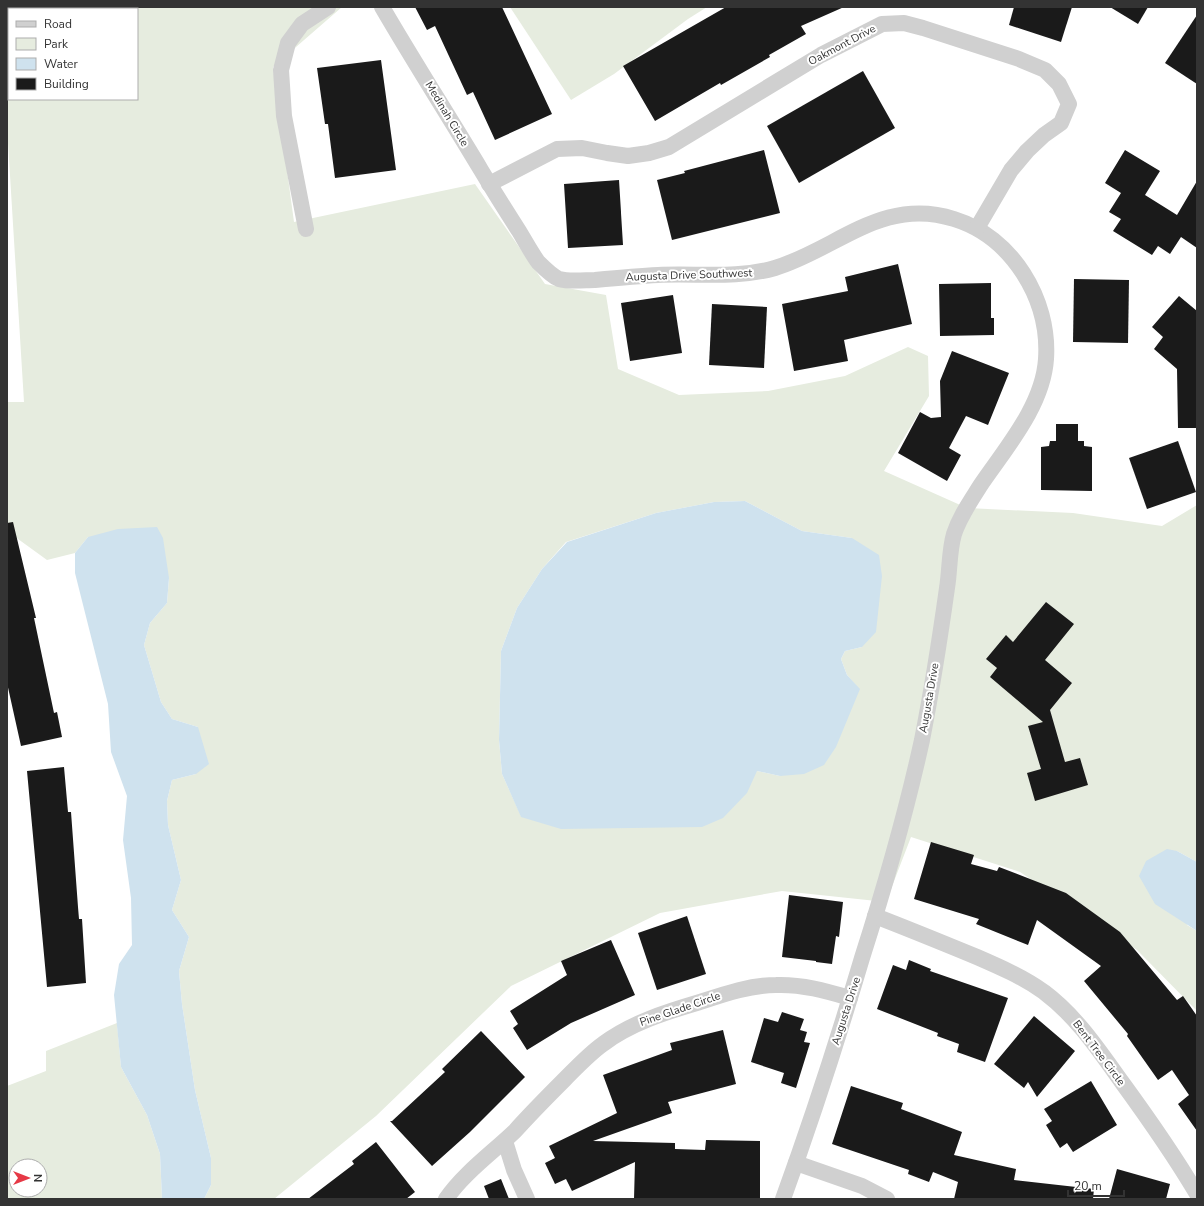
<svg xmlns="http://www.w3.org/2000/svg" width="1204" height="1206" viewBox="0 0 1204 1206" font-family="'Nunito Sans',sans-serif">
<style>
.green{fill:#e6ecdf;fill-rule:evenodd}
.water{fill:#cfe2ee}
.building{fill:#1a1a1a}
.lines{fill:none;stroke-linecap:round;stroke-linejoin:round}
.street{stroke:#d0d0d0;stroke-width:16}
.labels{text-anchor:middle;dominant-baseline:central;stroke-width:4;stroke-linejoin:round;paint-order:stroke}
.street-label{font-size:11px;fill:#333;stroke:#fff}
</style>
<rect width="100%" height="100%" fill="#fff"/>
<g class="green">
<path d="M 7,7 L 342,7 L 273,67 L 294,222 L 475,184 L 545,284 L 606,295 L 618,369 L 679,395 L 768,391 L 845,376 L 908,347 L 928,356 L 929,396 L 884,471 L 967,508 L 1073,513 L 1162,526 L 1197,505 L 1197,862 L 1177,851 L 1187,925 L 1197,931 L 1197,1011 L 1137,950 L 1020,872 L 911,837 L 886,902 L 782,891 L 660,913 L 511,986 L 376,1116 L 274,1199 L 204,1199 L 211,1185 L 211,1158 L 195,1090 L 182,1004 L 179,971 L 189,937 L 172,910 L 181,880 L 168,825 L 167,801 L 172,780 L 196,774 L 198,727 L 172,719 L 161,702 L 144,645 L 150,623 L 167,603 L 169,578 L 88,537 L 75,553 L 47,560 L 7,531 L 7,402 L 24,402 L 8,143 L 7,139 ZM 9,9 L 137,9 L 137,99 L 9,99 ZM 745,501 L 802,531 L 852,538 L 862,647 L 845,651 L 841,659 L 847,675 L 859,689 L 780,776 L 757,771 L 521,816 L 502,774 L 499,740 L 501,651 L 517,608 L 542,569 L 566,542 L 656,513 L 714,502 Z"/>
<path d="M 510,7 L 707,7 L 688,19 L 614,74 L 571,100 Z"/>
<path d="M 117,1023 L 121,1067 L 147,1115 L 160,1154 L 162,1199 L 7,1199 L 7,1086 L 46,1071 L 46,1051 ZM 16,1166 L 40,1166 L 40,1190 L 16,1190 Z"/>
</g>
<g class="water">
<path d="M 745,501 L 802,531 L 852,538 L 879,555 L 882,576 L 876,632 L 862,647 L 845,651 L 841,659 L 847,675 L 860,689 L 836,747 L 824,765 L 804,774 L 780,776 L 757,771 L 747,793 L 723,818 L 702,827 L 561,829 L 521,817 L 502,774 L 499,740 L 501,651 L 517,608 L 542,569 L 567,542 L 656,513 L 714,502 Z"/>
<path d="M 157,527 L 163,538 L 169,578 L 167,603 L 150,623 L 144,645 L 161,702 L 172,719 L 198,727 L 209,764 L 196,774 L 172,780 L 167,801 L 168,825 L 181,880 L 172,910 L 189,937 L 179,971 L 182,1004 L 195,1090 L 211,1158 L 211,1185 L 204,1199 L 162,1199 L 160,1154 L 147,1115 L 121,1067 L 114,995 L 119,964 L 132,945 L 131,898 L 123,840 L 127,796 L 111,752 L 108,704 L 75,573 L 75,553 L 88,537 L 118,529 Z"/>
<path d="M 1167,849 L 1177,851 L 1197,862 L 1197,931 L 1155,904 L 1139,876 L 1146,861 Z"/>
</g>
<g class="building">
<path d="M 415,7 L 502,7 L 552,114 L 495,140 L 473,92 L 467,95 L 435,26 L 427,30 Z"/>
<path d="M 726,7 L 844,7 L 801,26 L 806,34 L 769,55 L 770,57 L 721,85 L 720,83 L 655,121 L 623,66 Z"/>
<path d="M 1014,7 L 1072,7 L 1061,42 L 1009,25 Z"/>
<path d="M 1110,7 L 1148,7 L 1138,24 Z"/>
<path d="M 1197,15 L 1197,84 L 1165,63 Z"/>
<path d="M 381,60 L 396,170 L 335,178 L 328,124 L 325,124 L 317,68 Z"/>
<path d="M 863,71 L 895,128 L 799,183 L 767,126 Z"/>
<path d="M 764,150 L 780,213 L 672,240 L 657,180 L 685,173 L 684,171 Z"/>
<path d="M 1125,150 L 1160,171 L 1145,195 L 1177,215 L 1197,181 L 1197,248 L 1181,237 L 1170,254 L 1158,246 L 1152,255 L 1113,231 L 1121,219 L 1109,212 L 1121,193 L 1105,183 Z"/>
<path d="M 619,180 L 623,245 L 568,248 L 564,184 Z"/>
<path d="M 898,264 L 912,324 L 844,340 L 848,361 L 794,371 L 782,304 L 848,291 L 845,277 Z"/>
<path d="M 1074,279 L 1129,280 L 1128,343 L 1073,342 Z"/>
<path d="M 991,283 L 991,318 L 994,318 L 994,335 L 940,336 L 939,284 Z"/>
<path d="M 673,295 L 682,353 L 630,361 L 621,303 Z"/>
<path d="M 1179,296 L 1197,311 L 1197,428 L 1178,428 L 1177,369 L 1154,349 L 1163,337 L 1152,327 Z"/>
<path d="M 712,304 L 767,307 L 764,368 L 709,365 Z"/>
<path d="M 952,351 L 1009,373 L 988,425 L 966,416 L 949,448 L 961,455 L 947,481 L 898,453 L 920,412 L 931,418 L 941,417 L 940,381 Z"/>
<path d="M 1056,424 L 1078,424 L 1078,441 L 1084,441 L 1084,446 L 1092,447 L 1092,491 L 1041,490 L 1041,447 L 1049,446 L 1050,441 L 1056,441 Z"/>
<path d="M 1178,441 L 1196,492 L 1147,509 L 1129,458 Z"/>
<path d="M 13,522 L 36,618 L 34,618 L 54,713 L 57,712 L 62,737 L 21,746 L 7,683 L 7,523 Z"/>
<path d="M 1046,602 L 1074,624 L 1045,660 L 1072,683 L 1050,710 L 1065,762 L 1080,758 L 1088,785 L 1035,801 L 1027,773 L 1041,769 L 1028,726 L 1043,722 L 990,677 L 997,668 L 986,659 L 1006,635 L 1013,642 Z"/>
<path d="M 64,767 L 68,812 L 71,812 L 78,907 L 79,919 L 82,919 L 86,983 L 47,987 L 27,771 Z"/>
<path d="M 931,842 L 974,855 L 971,864 L 997,871 L 999,867 L 1066,893 L 1120,932 L 1177,1000 L 1183,996 L 1197,1016 L 1197,1131 L 1178,1104 L 1189,1095 L 1172,1070 L 1158,1080 L 1127,1036 L 1128,1034 L 1084,981 L 1101,966 L 1037,920 L 1028,945 L 976,924 L 979,919 L 914,899 Z"/>
<path d="M 789,895 L 843,902 L 839,937 L 836,936 L 832,964 L 816,962 L 816,961 L 782,957 Z"/>
<path d="M 687,916 L 706,974 L 657,990 L 638,933 Z"/>
<path d="M 611,940 L 635,995 L 571,1023 L 527,1050 L 513,1028 L 518,1024 L 510,1011 L 567,975 L 561,961 Z"/>
<path d="M 909,960 L 931,969 L 930,971 L 1008,998 L 985,1062 L 957,1052 L 959,1044 L 937,1036 L 938,1033 L 877,1009 L 893,965 L 906,970 Z"/>
<path d="M 782,1012 L 804,1019 L 800,1030 L 807,1032 L 804,1042 L 810,1043 L 796,1088 L 781,1083 L 784,1073 L 751,1062 L 764,1018 L 778,1022 Z"/>
<path d="M 1034,1016 L 1075,1051 L 1037,1097 L 1028,1082 L 1024,1088 L 994,1064 Z"/>
<path d="M 723,1030 L 736,1084 L 668,1102 L 672,1113 L 593,1141 L 675,1143 L 675,1149 L 705,1150 L 706,1140 L 760,1141 L 760,1199 L 634,1199 L 635,1162 L 572,1191 L 566,1179 L 555,1184 L 545,1163 L 555,1158 L 549,1146 L 617,1113 L 603,1075 L 672,1050 L 670,1043 Z"/>
<path d="M 481,1031 L 525,1077 L 470,1132 L 432,1166 L 390,1121 L 392,1121 L 445,1072 L 442,1069 Z"/>
<path d="M 1091,1081 L 1117,1125 L 1073,1152 L 1067,1143 L 1060,1148 L 1046,1125 L 1052,1121 L 1044,1109 Z"/>
<path d="M 851,1086 L 903,1103 L 901,1109 L 962,1132 L 954,1155 L 1016,1169 L 1014,1180 L 1094,1189 L 1093,1199 L 954,1199 L 958,1182 L 933,1172 L 929,1182 L 908,1174 L 909,1170 L 832,1144 Z"/>
<path d="M 376,1142 L 415,1192 L 406,1199 L 308,1199 L 354,1164 L 352,1161 Z"/>
<path d="M 1117,1169 L 1170,1184 L 1166,1199 L 1109,1199 Z"/>
<path d="M 501,1179 L 509,1199 L 489,1199 L 484,1186 Z"/>
</g>
<g class="lines">
<g class="street">
<path d="M 382,7 C 414,62 448,115 481,170 C 493,190 506,211 519,231 C 525,241 531,252 538,262 C 543,267 552,276 559,279 C 569,282 585,280 595,280 C 616,278 637,276 658,275 C 697,273 737,279 775,268 C 837,249 883,196 954,219 C 1012,237 1050,299 1046,359 C 1043,406 1005,449 980,486 C 970,502 960,516 954,534 C 949,551 950,570 947,588 C 940,638 932,689 922,740 C 906,813 885,886 862,958 C 838,1039 812,1119 783,1199"/>
<path d="M 489,184 L 557,149 L 582,148 L 607,153 L 628,156 L 649,153 L 669,147 L 821,55 L 882,24 L 904,23 L 923,28 L 1019,59 L 1045,70 L 1059,84 L 1069,104 L 1061,123 L 1044,135 L 1027,151 L 1011,170 L 977,228"/>
<path d="M 306,229 L 284,116 L 281,70 L 288,43 L 302,24 L 328,7"/>
<path d="M 875,916 C 909,929 943,943 977,957 C 1000,967 1023,977 1044,992 C 1076,1016 1098,1049 1121,1081 C 1148,1118 1174,1155 1197,1194"/>
<path d="M 505,1141 L 514,1170 L 527,1199"/>
<path d="M 796,1163 L 862,1186 L 887,1199"/>
<path d="M 446,1199 C 464,1173 492,1153 515,1131 C 531,1113 548,1096 565,1079 C 577,1067 589,1054 603,1044 C 631,1023 666,1012 700,1002 C 724,994 750,985 776,985 C 802,984 826,991 850,998"/>
</g>
</g>
<g class="labels">
<g class="street-label">
<text transform="translate(842 45) rotate(-28)">Oakmont Drive</text>
<text transform="translate(447 114) rotate(59)">Medinah Circle</text>
<text transform="translate(689 275) rotate(-2)">Augusta Drive Southwest</text>
<text transform="translate(929 698) rotate(-80)">Augusta Drive</text>
<text transform="translate(680 1009) rotate(-19)">Pine Glade Circle</text>
<text transform="translate(846 1011) rotate(-72)">Augusta Drive</text>
<text transform="translate(1099 1053) rotate(53)">Bent Tree Circle</text>
</g>
</g>
<rect width="1204" height="1206" fill="none" stroke="#333333" stroke-width="16"/>
<rect x="8" y="8" width="130" height="92" fill="#ffffff" stroke="#adadad"/>
<rect x="16" y="21" width="20" height="6" fill="#d0d0d0" stroke="#adadad"/>
<text x="44" y="28" font-size="12" fill="#333333">Road</text>
<rect x="16" y="38" width="20" height="12" fill="#e6ecdf" stroke="#adadad"/>
<text x="44" y="48" font-size="12" fill="#333333">Park</text>
<rect x="16" y="58" width="20" height="12" fill="#cfe2ee" stroke="#adadad"/>
<text x="44" y="68" font-size="12" fill="#333333">Water</text>
<rect x="16" y="78" width="20" height="12" fill="#1a1a1a" stroke="#adadad"/>
<text x="44" y="88" font-size="12" fill="#333333">Building</text>
<g transform="translate(28 1178) rotate(90)"><circle r="19" fill="#ffffff" stroke="#adadad"/>
<path d="M0-3L7 15L0 10L-7 15Z" fill="#e63946"/>
<text y="-6" font-size="11" font-weight="bold" text-anchor="middle" fill="#333333">N</text>
</g>
<path d="M1068 1190v6h56v-6" fill="none" stroke="#333333" stroke-width="2"/>
<text x="1074" y="1190" font-size="12" fill="#333333" stroke="#ffffff" stroke-width="3" paint-order="stroke">20 m</text>
</svg>
